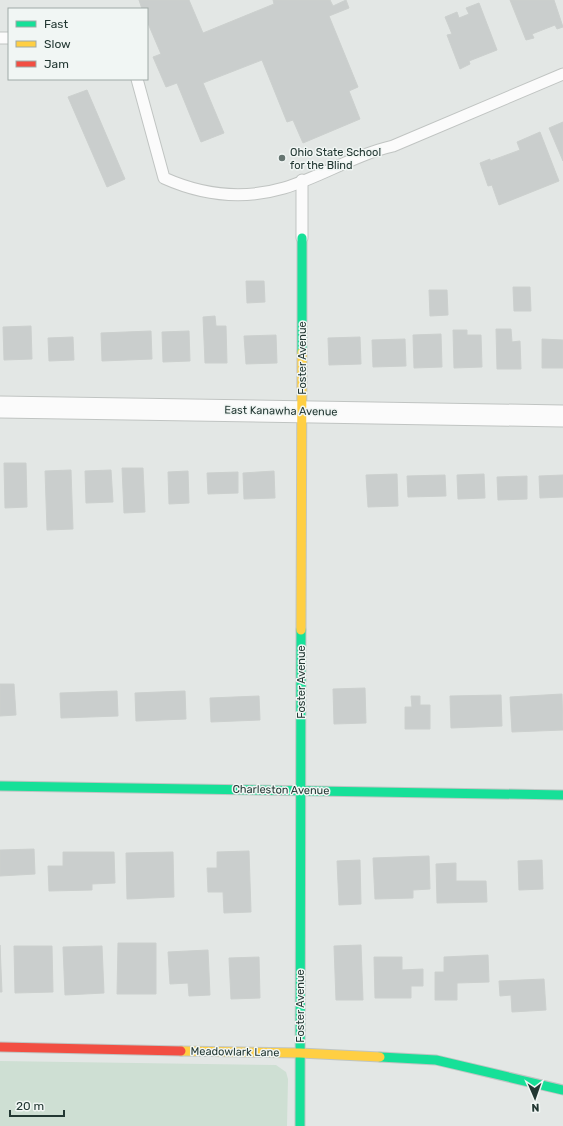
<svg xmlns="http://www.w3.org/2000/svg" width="563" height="1126" viewBox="0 0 563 1126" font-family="Rubik,sans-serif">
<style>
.green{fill:#cedfd3}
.building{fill:#cacecd;stroke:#ccd0ce}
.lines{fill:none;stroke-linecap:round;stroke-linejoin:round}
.lane-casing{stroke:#c0c4c2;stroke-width:13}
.street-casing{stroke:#c0c4c2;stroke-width:23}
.fast-casing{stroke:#bfc5c3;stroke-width:11}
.slow-casing{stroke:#bfc5c3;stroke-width:11}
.jam-casing{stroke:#bfc5c3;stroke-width:11}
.lane{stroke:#fbfbfb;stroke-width:11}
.street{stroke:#fbfbfb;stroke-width:21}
.fast{stroke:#16e098;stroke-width:9}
.slow{stroke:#ffcf43;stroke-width:9}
.jam{stroke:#f24e42;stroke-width:9}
.poi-dot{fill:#667571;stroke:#f1f6f4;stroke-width:1.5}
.labels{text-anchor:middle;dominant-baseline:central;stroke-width:3;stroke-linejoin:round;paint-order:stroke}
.poi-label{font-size:11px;fill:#233833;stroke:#f1f6f4;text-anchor:start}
.street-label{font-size:11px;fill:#233833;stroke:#f1f6f4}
</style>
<rect width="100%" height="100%" fill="#e3e7e5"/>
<path class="green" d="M 0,1061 L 276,1065 L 286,1072 L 288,1079 L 287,1126 L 0,1126 Z"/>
<g class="building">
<path d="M 139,0 L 189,0 L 203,33 L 274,4 L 273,0 L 330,0 L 333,6 L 346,0 L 349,8 L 329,16 L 358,87 L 349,91 L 360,119 L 303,143 L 293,120 L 287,122 L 262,60 L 203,83 L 224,133 L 201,142 L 177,83 L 166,87 L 153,57 L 161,54 L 147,21 L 147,9 L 142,9 Z"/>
<path d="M 510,0 L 554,0 L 563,27 L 557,29 L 555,25 L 532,34 L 534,38 L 526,40 Z"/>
<path d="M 479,3 L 497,50 L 469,61 L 470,64 L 460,69 L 447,35 L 452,34 L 445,17 L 457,12 L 459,18 L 469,14 L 466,8 Z"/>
<path d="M 87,90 L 125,179 L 107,187 L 68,97 Z"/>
<path d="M 563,122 L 563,161 L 549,128 Z"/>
<path d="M 540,132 L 559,181 L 499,205 L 492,185 L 488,186 L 480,163 L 490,159 L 490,161 L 520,150 L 517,142 Z"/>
<path d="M 246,281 L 264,281 L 265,302 L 247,303 Z"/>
<path d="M 513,287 L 530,287 L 531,311 L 514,311 Z"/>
<path d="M 429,290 L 447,290 L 448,315 L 430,316 Z"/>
<path d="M 215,316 L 216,326 L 226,326 L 227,363 L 205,363 L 203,317 Z"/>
<path d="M 31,326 L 32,359 L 4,360 L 3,327 Z"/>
<path d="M 496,329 L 511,329 L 512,342 L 520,341 L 521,369 L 497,369 Z"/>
<path d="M 453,330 L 467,330 L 467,335 L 481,335 L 482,367 L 454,368 Z"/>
<path d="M 151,331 L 152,359 L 102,361 L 101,333 Z"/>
<path d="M 189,331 L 190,361 L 163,362 L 162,332 Z"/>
<path d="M 441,334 L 442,367 L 414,368 L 413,335 Z"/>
<path d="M 276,335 L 277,363 L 246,364 L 244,336 Z"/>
<path d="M 73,337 L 74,360 L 49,361 L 48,338 Z"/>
<path d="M 360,337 L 361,364 L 329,365 L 328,338 Z"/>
<path d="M 405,339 L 406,366 L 373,367 L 372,340 Z"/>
<path d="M 542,339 L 563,340 L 563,368 L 542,368 Z"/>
<path d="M 4,463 L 26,463 L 27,507 L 5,508 Z"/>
<path d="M 122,468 L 143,468 L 145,512 L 124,513 Z"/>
<path d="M 71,470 L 73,529 L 47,530 L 45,471 Z"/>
<path d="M 111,470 L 113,502 L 86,503 L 85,471 Z"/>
<path d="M 188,471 L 189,503 L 169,504 L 168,472 Z"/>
<path d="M 274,471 L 275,498 L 244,499 L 243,473 Z"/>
<path d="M 238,472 L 238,493 L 208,494 L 207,473 Z"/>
<path d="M 397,474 L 398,506 L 368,507 L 366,475 Z"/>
<path d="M 484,474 L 485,498 L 458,499 L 457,475 Z"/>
<path d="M 445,475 L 446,496 L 408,497 L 407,476 Z"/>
<path d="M 563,475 L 563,497 L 540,498 L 539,476 Z"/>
<path d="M 527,476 L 527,499 L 498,500 L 497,477 Z"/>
<path d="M 0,684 L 14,684 L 16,715 L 0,716 Z"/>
<path d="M 365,688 L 366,723 L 334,724 L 333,689 Z"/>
<path d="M 117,691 L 118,716 L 61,718 L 60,693 Z"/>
<path d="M 185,691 L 186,719 L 136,721 L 135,693 Z"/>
<path d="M 562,694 L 563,730 L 512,732 L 510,697 Z"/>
<path d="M 501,695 L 502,726 L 451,728 L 450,696 Z"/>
<path d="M 259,696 L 260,720 L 211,722 L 210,698 Z"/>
<path d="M 411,696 L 420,696 L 420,705 L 430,705 L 430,729 L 405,729 L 405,707 L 412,707 Z"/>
<path d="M 34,849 L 35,874 L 0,876 L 0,850 Z"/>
<path d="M 249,851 L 251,912 L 224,913 L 223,892 L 208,892 L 207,868 L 217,868 L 217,852 Z"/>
<path d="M 63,852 L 114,852 L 115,883 L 92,884 L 92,890 L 49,891 L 48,866 L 63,866 Z"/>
<path d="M 173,852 L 174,897 L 127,899 L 126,853 Z"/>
<path d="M 429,856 L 430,889 L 413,890 L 413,898 L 375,899 L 373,858 Z"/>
<path d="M 360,860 L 361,904 L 339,905 L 337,861 Z"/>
<path d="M 542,860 L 543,889 L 519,890 L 518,861 Z"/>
<path d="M 456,863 L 456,881 L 486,881 L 487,902 L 437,903 L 436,864 Z"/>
<path d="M 118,943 L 156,943 L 156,994 L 117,994 Z"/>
<path d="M 0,945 L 2,992 L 0,992 Z"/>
<path d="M 361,945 L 363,1000 L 336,1000 L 334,946 Z"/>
<path d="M 14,946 L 52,946 L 53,992 L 15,993 Z"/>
<path d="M 102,946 L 104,993 L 65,995 L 63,947 Z"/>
<path d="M 208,950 L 210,995 L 189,996 L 188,983 L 170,984 L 168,952 Z"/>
<path d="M 488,955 L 489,982 L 457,983 L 457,1000 L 435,1000 L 435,972 L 444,972 L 444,957 Z"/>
<path d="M 259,957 L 260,998 L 231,999 L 229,958 Z"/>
<path d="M 374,957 L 402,957 L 402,970 L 423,969 L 423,986 L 411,986 L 411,998 L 375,998 Z"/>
<path d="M 544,979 L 546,1010 L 512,1012 L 511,995 L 500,996 L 499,981 Z"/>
</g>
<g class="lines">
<defs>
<g id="lane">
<path d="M 0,38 L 9,38"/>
<path d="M 137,79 L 164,178 C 202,195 243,200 284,188 C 321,177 354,155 393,146 L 563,74"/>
<path d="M 302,238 L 302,180"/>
</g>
<path id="street" d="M 0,407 L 563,416"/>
<g id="fast">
<path d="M 302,352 L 302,238"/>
<path d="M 0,786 L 563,795"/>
<path d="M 380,1057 L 436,1060 L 563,1090"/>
<path d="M 300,1126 L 301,630"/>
</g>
<g id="slow">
<path d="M 301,630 L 302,352"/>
<path d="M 181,1051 L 300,1053 L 380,1057"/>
</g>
<path id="jam" d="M 0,1047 L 181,1051"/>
</defs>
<use href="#lane" class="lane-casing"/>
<use href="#street" class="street-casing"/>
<use href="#fast" class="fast-casing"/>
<use href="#slow" class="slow-casing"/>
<use href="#jam" class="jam-casing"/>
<use href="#lane" class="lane"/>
<use href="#street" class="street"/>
<use href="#fast" class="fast"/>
<use href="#slow" class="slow"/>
<use href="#jam" class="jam"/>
</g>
<circle class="poi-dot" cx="282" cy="158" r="4"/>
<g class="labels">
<g class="poi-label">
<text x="290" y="152">Ohio State School<tspan x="290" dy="13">for the Blind</tspan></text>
</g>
<g class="street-label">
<text transform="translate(302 358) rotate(-90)">Foster Avenue</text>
<text transform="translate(281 411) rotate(1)">East Kanawha Avenue</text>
<text transform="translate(301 682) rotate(-90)">Foster Avenue</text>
<text transform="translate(281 790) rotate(1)">Charleston Avenue</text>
<text transform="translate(300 1006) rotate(-90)">Foster Avenue</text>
<text transform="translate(235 1052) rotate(1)">Meadowlark Lane</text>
</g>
</g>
<rect x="8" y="8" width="140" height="72" fill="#f1f6f4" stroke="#9faaa7"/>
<rect x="16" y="21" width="20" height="6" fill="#16e098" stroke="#9faaa7"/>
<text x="44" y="28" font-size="12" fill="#233833">Fast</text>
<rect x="16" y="41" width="20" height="6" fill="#ffcf43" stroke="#9faaa7"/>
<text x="44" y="48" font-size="12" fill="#233833">Slow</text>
<rect x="16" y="61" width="20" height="6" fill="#f24e42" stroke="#9faaa7"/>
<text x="44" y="68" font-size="12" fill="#233833">Jam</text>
<g transform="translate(535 1098) rotate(178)" stroke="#f1f6f4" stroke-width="3" paint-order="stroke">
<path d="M0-3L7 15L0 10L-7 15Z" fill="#233833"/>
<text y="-6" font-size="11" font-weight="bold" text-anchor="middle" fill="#233833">N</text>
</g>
<path d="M10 1110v6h54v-6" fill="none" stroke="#233833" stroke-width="2"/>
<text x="16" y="1110" font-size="12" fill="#233833" stroke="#f1f6f4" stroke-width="3" paint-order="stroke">20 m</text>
</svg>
